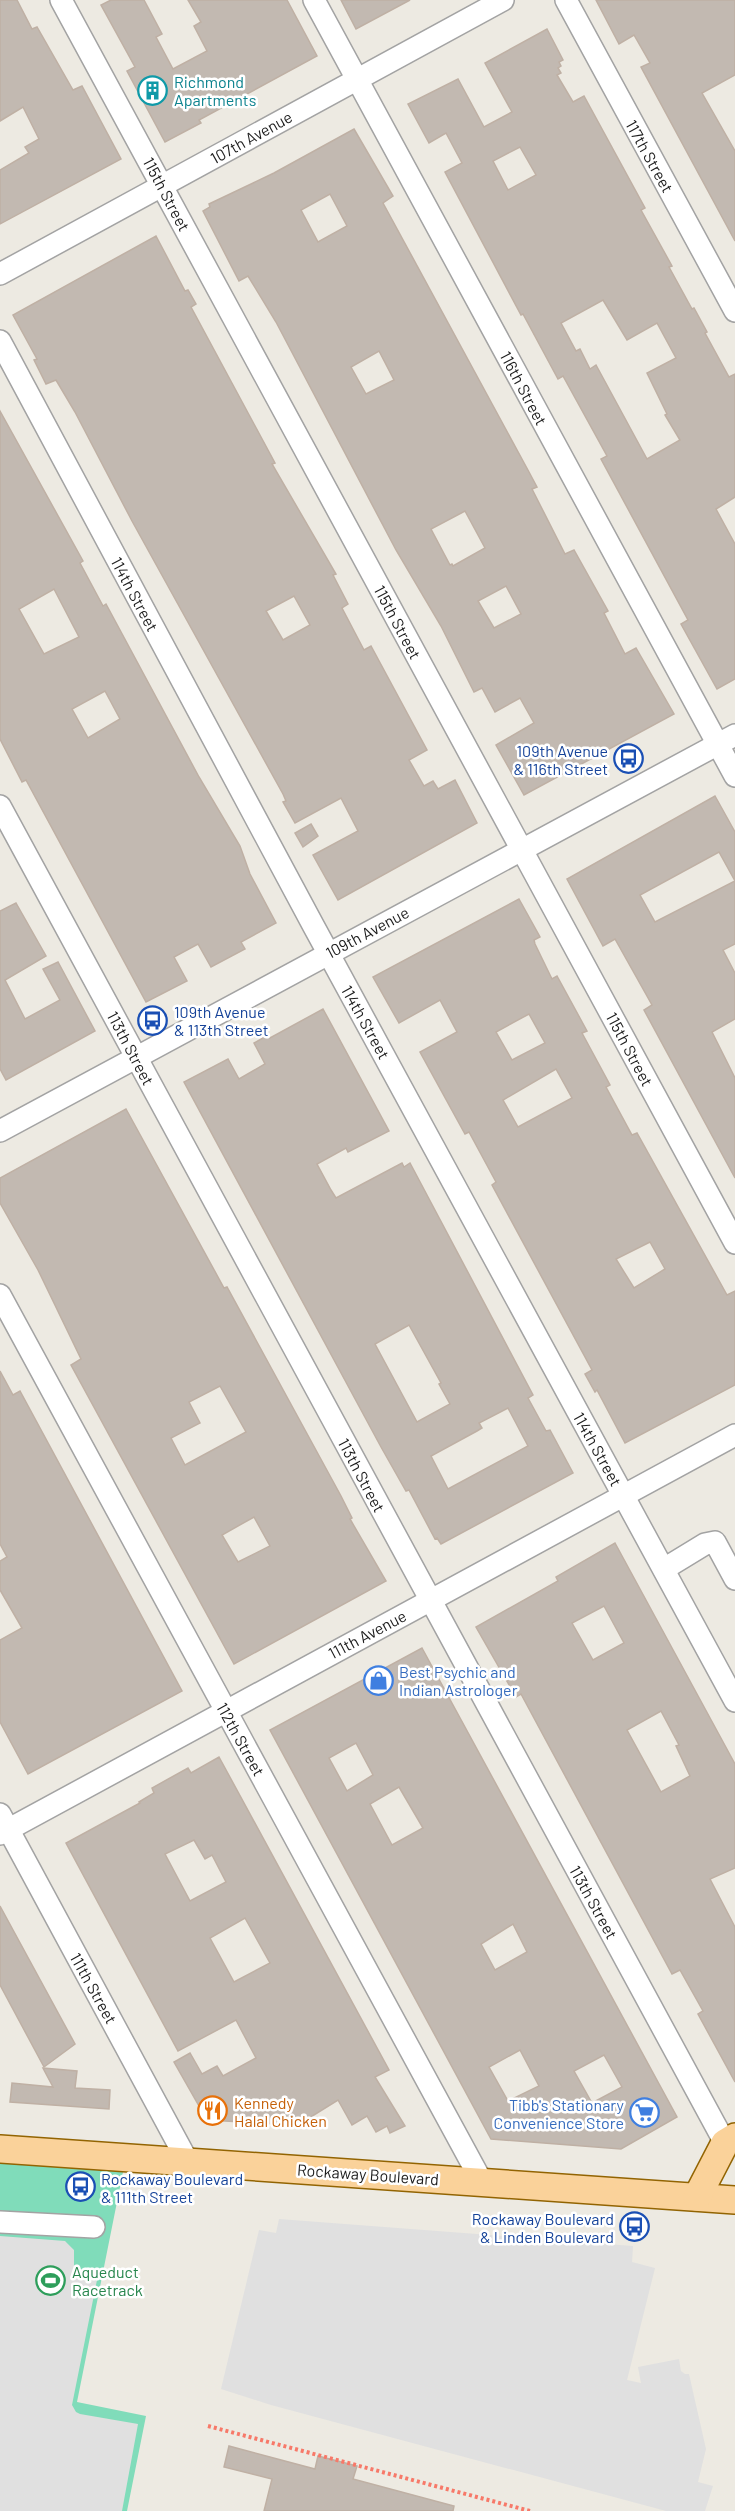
<svg xmlns="http://www.w3.org/2000/svg" width="735" height="2511" viewBox="0 0 735 2511" font-family="Barlow,sans-serif">
<style>
.pitch{fill:#80dcba}
.parking{fill:#e0e0e0}
.building{fill:#c2b9b1;stroke:#bfb0a4;stroke-width:1.5;fill-rule:evenodd}
.lines{fill:none;stroke-linecap:round;stroke-linejoin:round}
.minor-casing{stroke:#a3a3a3;stroke-width:24}
.major-casing{stroke:#926402;stroke-width:30}
.path{stroke:#f77969;stroke-width:4;stroke-dasharray:3 3;stroke-linecap:butt}
.minor{stroke:#fff;stroke-width:21}
.major{stroke:#fad29a;stroke-width:27}
.labels{text-anchor:middle;dominant-baseline:central;stroke-width:5;stroke-linejoin:round;paint-order:stroke}
.culture-label{font-size:16px;fill:#0d838f;stroke:#fff;text-anchor:start}
.street-label{font-size:16px;fill:#1c1c1c;stroke:#fff}
.transit-label{font-size:16px;fill:#164399;stroke:#fff;text-anchor:end}
.shop-label{font-size:16px;fill:#366cbe;stroke:#fff;text-anchor:start}
.food-label{font-size:16px;fill:#c56008;stroke:#fff;text-anchor:start}
.leisure-label{font-size:16px;fill:#27864d;stroke:#fff;text-anchor:start}
</style>
<rect width="100%" height="100%" fill="#edeae2"/>
<path class="pitch" d="M 0,2149 L 126,2157 L 77,2402 L 146,2416 L 127,2511 L 0,2511 Z"/>
<g class="parking">
<path d="M 279,2219 L 633,2246 L 632,2262 L 655,2268 L 627,2380 L 641,2383 L 638,2367 L 679,2359 L 681,2371 L 685,2374 L 689,2374 L 706,2449 L 698,2482 L 713,2486 L 705,2511 L 666,2511 L 271,2405 L 221,2389 L 259,2230 L 276,2233 Z"/>
<path d="M 0,2236 L 65,2241 L 74,2250 L 74,2271 L 98,2275 L 72,2405 L 76,2412 L 80,2414 L 138,2424 L 122,2511 L 0,2511 Z"/>
</g>
<g class="building">
<path d="M 0,0 L 17,0 L 32,29 L 37,27 L 73,90 L 82,86 L 121,159 L 0,224 L 0,170 L 29,153 L 25,147 L 39,139 L 23,107 L 0,121 Z"/>
<path d="M 111,0 L 144,0 L 162,34 L 156,37 L 173,69 L 207,51 L 194,26 L 201,22 L 188,0 L 287,0 L 317,56 L 199,120 L 201,123 L 165,142 L 127,71 L 135,67 L 101,5 Z"/>
<path d="M 341,0 L 410,0 L 356,29 Z"/>
<path d="M 596,0 L 735,0 L 735,75 L 702,93 L 735,151 L 735,241 L 641,67 L 650,63 L 634,35 L 619,44 Z"/>
<path d="M 547,29 L 563,60 L 559,62 L 561,66 L 558,68 L 561,73 L 557,75 L 573,102 L 584,96 L 645,208 L 641,210 L 672,266 L 669,267 L 692,309 L 694,308 L 707,332 L 705,333 L 729,377 L 735,374 L 735,497 L 716,509 L 735,544 L 735,679 L 717,689 L 681,624 L 688,620 L 601,459 L 607,456 L 563,376 L 558,379 L 523,314 L 521,315 L 445,172 L 462,163 L 446,133 L 429,143 L 408,104 L 458,79 L 484,127 L 512,112 L 485,63 ZM 520,147 L 536,175 L 508,190 L 493,161 ZM 603,300 L 627,340 L 657,323 L 676,358 L 647,373 L 667,414 L 665,415 L 680,440 L 647,459 L 596,365 L 590,369 L 580,349 L 576,351 L 561,323 Z"/>
<path d="M 354,129 L 393,196 L 383,203 L 529,472 L 537,487 L 532,489 L 565,554 L 574,550 L 608,611 L 604,613 L 625,654 L 636,648 L 674,714 L 524,795 L 496,745 L 534,723 L 520,698 L 495,712 L 482,688 L 474,692 L 441,626 L 396,550 L 276,322 L 248,276 L 239,281 L 203,211 L 210,207 L 209,204 L 274,173 ZM 330,194 L 347,226 L 318,242 L 301,210 ZM 379,351 L 394,380 L 366,394 L 351,367 ZM 465,511 L 485,548 L 453,566 L 452,564 L 450,565 L 431,529 ZM 506,586 L 521,614 L 494,628 L 478,601 Z"/>
<path d="M 156,236 L 185,291 L 188,290 L 196,304 L 191,307 L 275,463 L 272,464 L 336,574 L 333,575 L 348,604 L 342,608 L 364,650 L 371,646 L 427,750 L 409,760 L 424,786 L 433,781 L 438,789 L 455,780 L 477,823 L 338,900 L 313,855 L 358,831 L 341,798 L 295,823 L 283,802 L 286,801 L 283,794 L 132,521 L 75,412 L 56,380 L 46,384 L 34,360 L 37,359 L 13,315 ZM 294,596 L 310,625 L 283,640 L 266,611 Z"/>
<path d="M 0,411 L 83,561 L 80,563 L 103,606 L 106,604 L 199,777 L 240,846 L 250,874 L 276,923 L 241,942 L 245,949 L 211,967 L 198,944 L 174,957 L 187,981 L 146,1002 L 26,780 L 22,782 L 0,739 ZM 54,589 L 79,637 L 44,654 L 19,609 ZM 105,691 L 120,719 L 88,738 L 72,709 Z"/>
<path d="M 715,796 L 735,832 L 735,944 L 723,950 L 735,973 L 735,1019 L 712,1032 L 735,1078 L 735,1178 L 644,1010 L 652,1005 L 615,939 L 603,946 L 567,879 ZM 719,852 L 735,881 L 655,922 L 640,895 Z"/>
<path d="M 311,824 L 318,836 L 303,847 L 295,833 Z"/>
<path d="M 519,899 L 540,937 L 534,940 L 535,944 L 552,979 L 557,976 L 587,1031 L 582,1033 L 610,1085 L 606,1087 L 632,1135 L 637,1133 L 727,1295 L 735,1291 L 735,1385 L 625,1443 L 597,1390 L 595,1392 L 585,1374 L 592,1370 L 492,1185 L 496,1182 L 469,1132 L 465,1134 L 420,1052 L 457,1032 L 440,1000 L 399,1023 L 373,977 ZM 529,1014 L 545,1043 L 512,1060 L 496,1032 ZM 556,1069 L 572,1098 L 518,1127 L 503,1100 ZM 650,1242 L 665,1269 L 634,1288 L 616,1259 Z"/>
<path d="M 16,903 L 46,956 L 5,980 L 25,1019 L 60,1000 L 43,969 L 58,962 L 95,1031 L 6,1080 L 0,1069 L 0,911 Z"/>
<path d="M 323,1009 L 389,1131 L 348,1152 L 346,1148 L 317,1164 L 331,1190 L 336,1198 L 402,1163 L 404,1167 L 410,1163 L 533,1395 L 528,1398 L 546,1431 L 550,1430 L 573,1473 L 441,1544 L 437,1538 L 435,1539 L 409,1490 L 406,1491 L 381,1447 L 184,1082 L 228,1059 L 239,1079 L 265,1064 L 254,1043 L 268,1035 L 270,1038 ZM 409,1325 L 441,1383 L 439,1384 L 450,1404 L 417,1422 L 375,1344 ZM 508,1408 L 528,1446 L 448,1489 L 431,1456 L 477,1431 L 482,1428 L 479,1423 Z"/>
<path d="M 126,1109 L 224,1288 L 227,1287 L 341,1496 L 352,1518 L 350,1519 L 386,1581 L 234,1664 L 71,1365 L 81,1359 L 38,1270 L 0,1203 L 0,1178 ZM 220,1386 L 246,1432 L 185,1465 L 171,1438 L 200,1423 L 189,1402 ZM 254,1517 L 270,1546 L 238,1562 L 222,1535 Z"/>
<path d="M 0,1371 L 13,1395 L 20,1391 L 182,1691 L 28,1774 L 0,1722 L 0,1640 L 22,1628 L 0,1590 L 0,1561 L 7,1557 L 0,1544 Z"/>
<path d="M 615,1543 L 735,1764 L 735,1868 L 710,1879 L 735,1927 L 735,2082 L 698,2014 L 703,2011 L 680,1970 L 672,1974 L 521,1694 L 516,1697 L 476,1627 L 558,1581 L 556,1577 ZM 604,1606 L 624,1643 L 593,1660 L 572,1623 ZM 661,1711 L 679,1745 L 676,1746 L 690,1776 L 661,1792 L 627,1730 Z"/>
<path d="M 422,1648 L 677,2117 L 621,2149 L 491,2139 L 270,1730 ZM 356,1743 L 373,1775 L 347,1791 L 329,1758 ZM 399,1787 L 423,1828 L 392,1845 L 370,1804 ZM 513,1924 L 527,1952 L 495,1970 L 481,1944 ZM 520,2050 L 539,2086 L 508,2101 L 489,2067 ZM 604,2055 L 622,2087 L 592,2103 L 574,2071 Z"/>
<path d="M 219,1757 L 389,2070 L 375,2077 L 405,2126 L 390,2133 L 387,2126 L 376,2132 L 367,2116 L 352,2125 L 338,2100 L 309,2118 L 314,2126 L 207,2120 L 174,2062 L 190,2053 L 202,2074 L 217,2066 L 223,2076 L 256,2058 L 236,2020 L 178,2051 L 66,1843 L 140,1803 L 139,1802 L 154,1793 L 152,1788 L 188,1768 L 191,1773 ZM 194,1840 L 205,1859 L 212,1855 L 226,1882 L 190,1901 L 165,1854 ZM 245,1918 L 270,1963 L 234,1982 L 210,1938 Z"/>
<path d="M 0,1906 L 75,2044 L 44,2067 L 0,1985 Z"/>
<path d="M 43,2068 L 77,2071 L 75,2088 L 110,2090 L 109,2109 L 10,2102 L 12,2083 L 53,2087 Z"/>
<path d="M 229,2446 L 315,2469 L 318,2456 L 357,2466 L 353,2479 L 454,2506 L 453,2511 L 264,2511 L 272,2479 L 224,2467 Z"/>
</g>
<g class="lines">
<defs>
<g id="minor">
<path d="M 61,0 L 735,1243"/>
<path d="M 314,0 L 735,776"/>
<path d="M 566,0 L 735,311"/>
<path d="M 0,274 L 503,0"/>
<path d="M 0,341 L 313,925 L 735,1701"/>
<path d="M 0,806 L 725,2143"/>
<path d="M 0,1131 L 735,735"/>
<path d="M 0,1295 L 482,2182"/>
<path d="M 664,1569 L 705,1544 L 715,1542 L 735,1579"/>
<path d="M 0,1814 L 188,2162"/>
<path d="M 0,1834 L 735,1435"/>
<path d="M 0,2222 L 94,2227"/>
</g>
<g id="major">
<path d="M 0,2149 L 735,2200"/>
<path d="M 697,2197 L 725,2143 L 735,2137"/>
</g>
</defs>
<use href="#minor" class="minor-casing"/>
<use href="#major" class="major-casing"/>
<path class="path" d="M 208,2426 L 530,2511"/>
<use href="#minor" class="minor"/>
<use href="#major" class="major"/>
</g>
<defs>
<symbol id="building-ring" viewBox="-11 -11 22 22"><circle r="9.5" fill="#fff" stroke="#0f9aa8" stroke-width="1.5"/><path d="M-4-6H4V6H1V3H-1V6H-4ZM-2.5-4.3h1.7v1.8h-1.7ZM.8-4.3h1.7v1.8H.8ZM-2.5-1h1.7V.8h-1.7ZM.8-1h1.7V.8H.8Z" fill="#0f9aa8"/></symbol>
<symbol id="bus-ring" viewBox="-11 -11 22 22"><circle r="9.5" fill="#fff" stroke="#1a4fb4" stroke-width="1.5"/><path d="M-5-6H5V4H4V6H2V4H-2V6H-4V4H-5ZM-3.5-4V0h7V-4ZM-3.5 1.2v1.5H-2V1.2ZM2 1.2v1.5H3.5V1.2Z" fill="#1a4fb4"/></symbol>
<symbol id="shop-ring" viewBox="-11 -11 22 22"><circle r="9.5" fill="#fff" stroke="#3f7fe0" stroke-width="1.5"/><path d="M-5-2.5h2.3a2.7 3.5 0 0 1 5.4 0H5L5.5 6h-11ZM-1.5-2.5h3a1.5 2.3 0 0 0-3 0Z" fill="#3f7fe0"/></symbol>
<symbol id="restaurant-ring" viewBox="-11 -11 22 22"><circle r="9.5" fill="#fff" stroke="#e8710a" stroke-width="1.5"/><path d="M-5-6h1v4h1v-4h1v4h1v-4h1v5L-1.5 .5V6h-2V.5L-5-1ZM5-6V6H3V1.5H1.5Q1.5-4 5-6Z" fill="#e8710a"/></symbol>
<symbol id="supermarket-ring" viewBox="-11 -11 22 22"><circle r="9.5" fill="#fff" stroke="#3f7fe0" stroke-width="1.5"/><path d="M-6-5.5h2.5l.6 2H6L4.5 2H-2.5L-4.4-4H-6ZM-1.5 3.2a1.3 1.3 0 1 0 .1 0ZM3 3.2a1.3 1.3 0 1 0 .1 0Z" fill="#3f7fe0"/></symbol>
<symbol id="stadium-ring" viewBox="-11 -11 22 22"><circle r="9.5" fill="#fff" stroke="#2e9e5b" stroke-width="1.5"/><path d="M0-5a6.5 5 0 1 0 0 10a6.5 5 0 1 0 0-10ZM-3.5-1.8h7v3.6h-7Z" fill="#2e9e5b"/></symbol>
</defs>
<g fill-rule="evenodd">
<use href="#building-ring" x="136" y="74" width="33" height="33"/>
<use href="#bus-ring" x="612" y="742" width="33" height="33"/>
<use href="#bus-ring" x="136" y="1004" width="33" height="33"/>
<use href="#shop-ring" x="362" y="1664" width="33" height="33"/>
<use href="#restaurant-ring" x="196" y="2094" width="33" height="33"/>
<use href="#supermarket-ring" x="628" y="2096" width="33" height="33"/>
<use href="#bus-ring" x="64" y="2170" width="33" height="33"/>
<use href="#bus-ring" x="618" y="2210" width="33" height="33"/>
<use href="#stadium-ring" x="34" y="2264" width="33" height="33"/>
</g>
<g class="labels">
<g class="culture-label">
<text x="174" y="81">Richmond<tspan x="174" dy="18">Apartments</tspan></text>
</g>
<g class="street-label">
<text transform="translate(251 137) rotate(-29)">107th Avenue</text>
<text transform="translate(650 156) rotate(61)">117th Street</text>
<text transform="translate(167 194) rotate(62)">115th Street</text>
<text transform="translate(524 388) rotate(62)">116th Street</text>
<text transform="translate(135 594) rotate(62)">114th Street</text>
<text transform="translate(398 622) rotate(62)">115th Street</text>
<text transform="translate(367 932) rotate(-28)">109th Avenue</text>
<text transform="translate(366 1022) rotate(61)">114th Street</text>
<text transform="translate(131 1048) rotate(62)">113th Street</text>
<text transform="translate(630 1049) rotate(62)">115th Street</text>
<text transform="translate(598 1449) rotate(61)">114th Street</text>
<text transform="translate(362 1475) rotate(62)">113th Street</text>
<text transform="translate(367 1634) rotate(-28)">111th Avenue</text>
<text transform="translate(241 1739) rotate(61)">112th Street</text>
<text transform="translate(594 1902) rotate(61)">113th Street</text>
<text transform="translate(94 1988) rotate(61)">111th Street</text>
<text transform="translate(368 2174) rotate(4)">Rockaway Boulevard</text>
</g>
<g class="transit-label">
<text x="608" y="750">109th Avenue<tspan x="608" dy="18">&amp; 116th Street</tspan></text>
<text x="174" y="1011" text-anchor="start">109th Avenue<tspan x="174" dy="18">&amp; 113th Street</tspan></text>
<text x="101" y="2178" text-anchor="start">Rockaway Boulevard<tspan x="101" dy="18">&amp; 111th Street</tspan></text>
<text x="614" y="2218">Rockaway Boulevard<tspan x="614" dy="18">&amp; Linden Boulevard</tspan></text>
</g>
<g class="shop-label">
<text x="399" y="1671">Best Psychic and<tspan x="399" dy="18">Indian Astrologer</tspan></text>
<text x="624" y="2104" text-anchor="end">Tibb's Stationary<tspan x="624" dy="18">Convenience Store</tspan></text>
</g>
<g class="food-label">
<text x="234" y="2102">Kennedy<tspan x="234" dy="18">Halal Chicken</tspan></text>
</g>
<g class="leisure-label">
<text x="72" y="2271">Aqueduct<tspan x="72" dy="18">Racetrack</tspan></text>
</g>
</g>
</svg>
